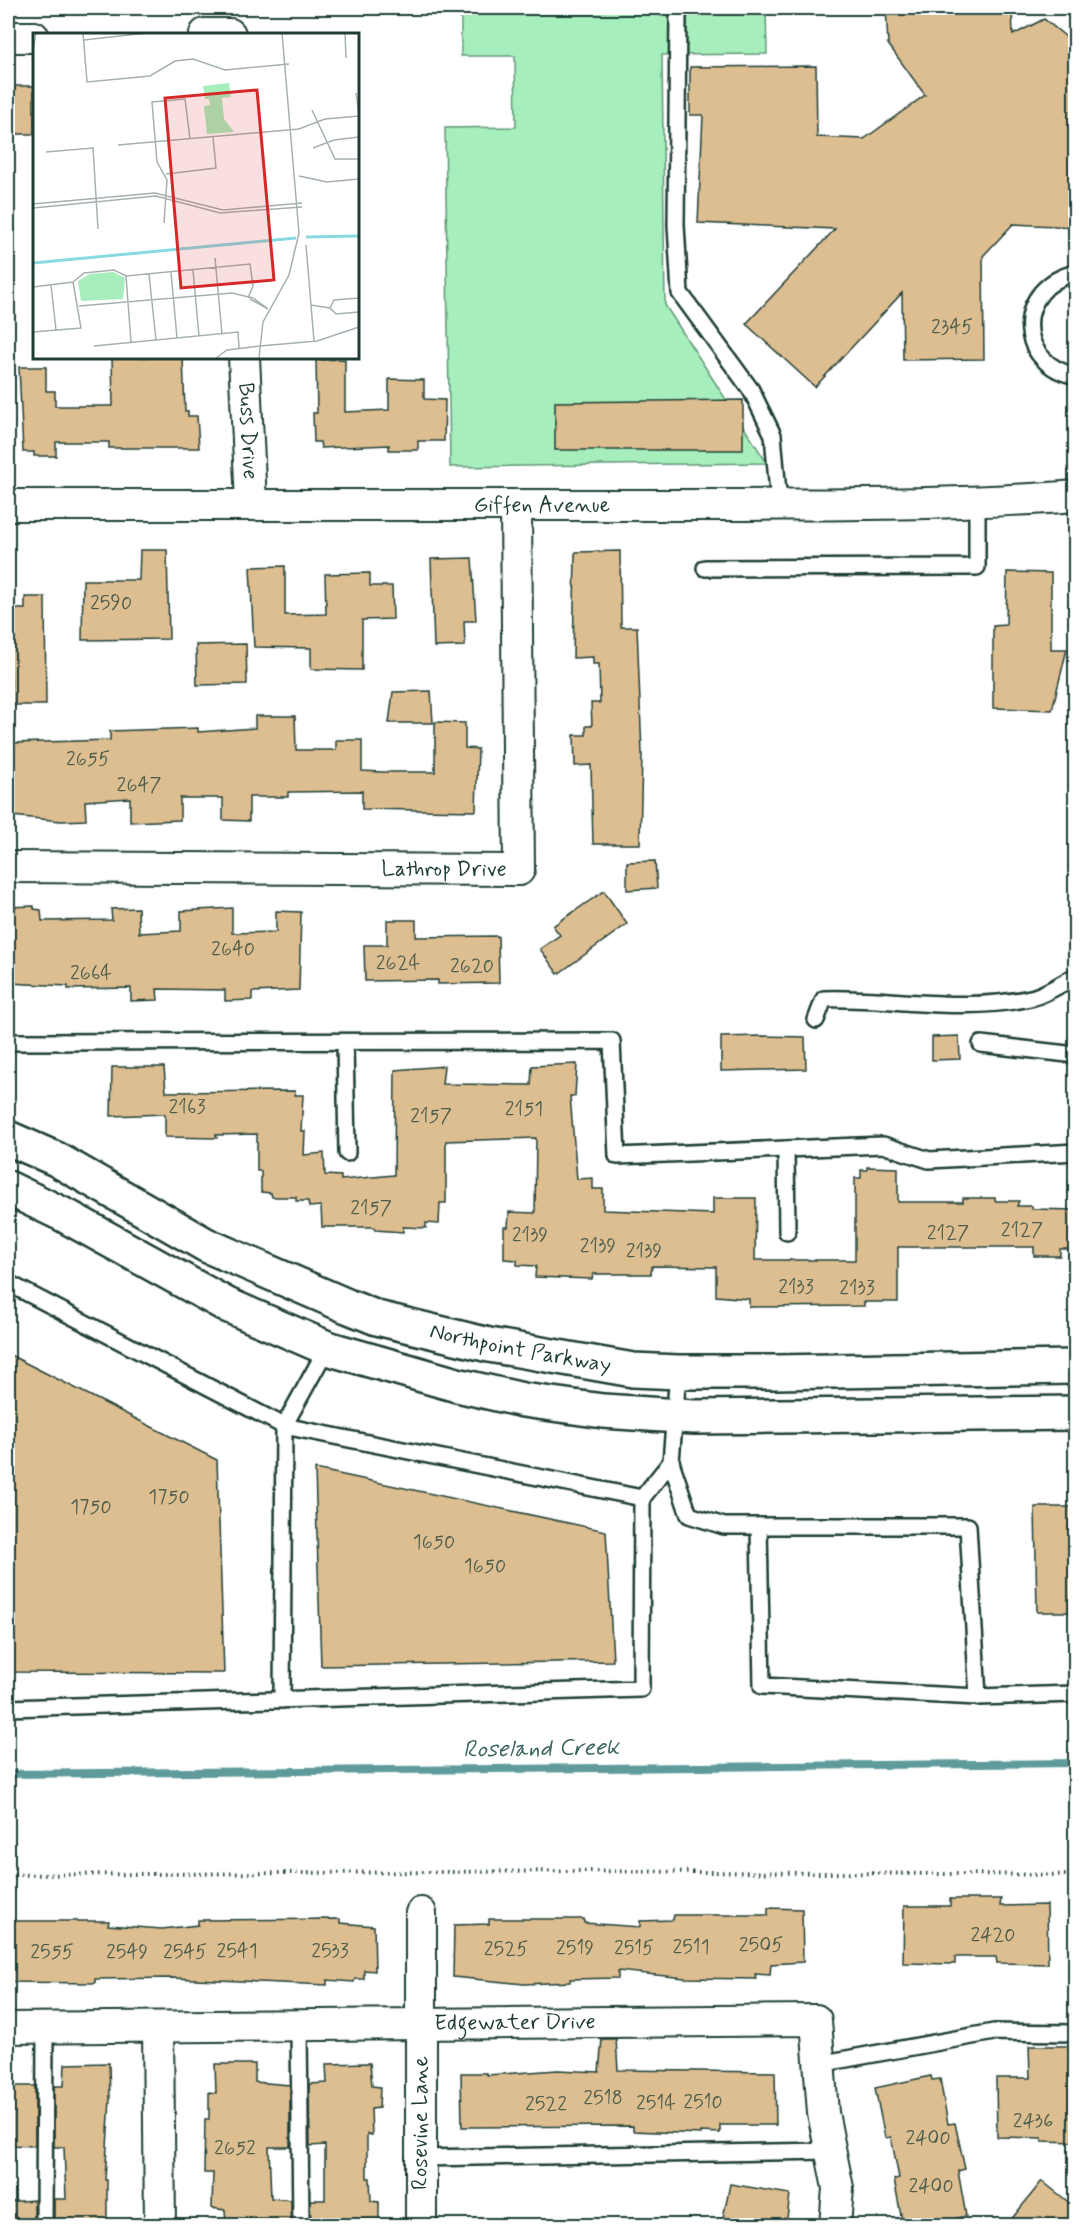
<svg xmlns="http://www.w3.org/2000/svg" width="1083" height="2233" viewBox="0 0 1083 2233" font-family="Mynerve,sans-serif">
<style>
.green{fill:#a6eebb;stroke:#629678;stroke-width:1.5}
.lines{fill:none;stroke-linecap:round;stroke-linejoin:round}
.stream{stroke:#5f9b9b;stroke-width:8}
.building{fill:#ddbe91;stroke:#1f3d34;stroke-width:1.5}
.service-casing{stroke:#1f3d34;stroke-width:20}
.minor-casing{stroke:#1f3d34;stroke-width:34}
.tertiary-casing{stroke:#1f3d34;stroke-width:38}
.path{stroke:#1f3d34;stroke-width:4;stroke-dasharray:1.5 4.5;stroke-linecap:butt}
.service{stroke:#fff;stroke-width:15}
.minor{stroke:#fff;stroke-width:30}
.tertiary{stroke:#fff;stroke-width:33}
.labels{text-anchor:middle;dominant-baseline:central;stroke-width:5;stroke-linejoin:round;paint-order:stroke}
.number-label{font-size:20px;fill:#4e5d4b}
.street-label{font-size:22px;fill:#1f3d34;stroke:#fff}
.water-label{font-size:24px;font-style:italic;fill:#3a645f;stroke:#fff}
.inset-river{fill:none;stroke:#89dae0;stroke-width:3}
.inset-road{fill:none;stroke:#a5b1ae;stroke-width:1.5}
.view{fill:#d62828;fill-opacity:0.15;stroke:#d62828;stroke-width:3}
.inset-edge{fill:none;stroke:#1f3d34;stroke-width:3}
</style>
<rect width="100%" height="100%" fill="#fff"/>
<filter id="ink" filterUnits="userSpaceOnUse"><feTurbulence type="fractalNoise" baseFrequency=".0167" numOctaves="2"/><feDisplacementMap in="SourceGraphic" scale="12" xChannelSelector="R" yChannelSelector="G"/><feConvolveMatrix kernelMatrix="1 2 1 2 8 2 1 2 1" color-interpolation-filters="sRGB"/></filter>
<g filter="url(#ink)">
<path class="green" d="M 461,8 L 766,8 L 767,54 L 662,55 L 665,305 L 767,463 L 450,467 L 445,128 L 516,127 L 515,56 L 461,56 Z"/>
<g class="lines">
<path class="stream" d="M 8,1774 L 1076,1763"/>
</g>
<g class="building">
<path d="M 886,8 L 1012,8 L 1013,35 L 1044,19 L 1076,45 L 1076,227 L 1013,224 L 983,256 L 984,359 L 903,360 L 902,293 L 815,387 L 746,324 L 835,229 L 698,223 L 703,115 L 690,115 L 690,67 L 816,66 L 817,137 L 864,139 L 925,95 L 888,44 Z"/>
<path d="M 15,86 L 34,86 L 34,134 L 8,134 L 8,88 Z"/>
<path d="M 112,357 L 183,357 L 185,411 L 188,411 L 188,416 L 197,416 L 199,448 L 109,448 L 109,442 L 56,442 L 56,456 L 34,456 L 34,452 L 23,452 L 19,367 L 46,367 L 46,391 L 55,391 L 55,406 L 113,406 Z"/>
<path d="M 345,359 L 345,412 L 389,410 L 389,379 L 424,380 L 424,399 L 445,400 L 444,441 L 418,441 L 418,450 L 389,450 L 389,445 L 321,448 L 320,442 L 314,442 L 313,413 L 317,413 L 316,360 Z"/>
<path d="M 743,400 L 743,450 L 555,450 L 555,402 Z"/>
<path d="M 140,550 L 167,550 L 169,639 L 82,640 L 83,580 L 139,580 Z"/>
<path d="M 620,551 L 621,627 L 637,627 L 642,754 L 640,844 L 593,844 L 591,765 L 575,766 L 574,735 L 586,735 L 586,726 L 592,726 L 591,703 L 600,703 L 599,664 L 593,664 L 593,657 L 573,658 L 575,554 L 576,552 Z"/>
<path d="M 472,558 L 476,621 L 464,621 L 465,646 L 434,647 L 431,559 Z"/>
<path d="M 285,566 L 285,615 L 326,614 L 325,574 L 370,573 L 370,586 L 392,586 L 393,619 L 362,620 L 362,670 L 311,669 L 311,648 L 254,647 L 250,567 Z"/>
<path d="M 1007,572 L 1051,573 L 1051,649 L 1067,649 L 1052,710 L 993,708 L 993,626 L 1006,625 Z"/>
<path d="M 25,597 L 45,597 L 46,705 L 12,705 L 8,609 L 25,609 Z"/>
<path d="M 246,644 L 247,684 L 197,685 L 196,645 Z"/>
<path d="M 431,691 L 433,723 L 389,723 L 393,692 Z"/>
<path d="M 255,716 L 295,716 L 296,750 L 336,750 L 336,740 L 362,740 L 362,771 L 382,772 L 435,772 L 435,722 L 465,723 L 465,748 L 478,749 L 476,811 L 362,809 L 362,791 L 288,792 L 288,797 L 249,797 L 249,821 L 223,820 L 223,798 L 180,798 L 180,820 L 130,822 L 130,798 L 85,801 L 86,820 L 61,821 L 12,816 L 12,743 L 110,740 L 110,731 L 198,728 L 198,732 L 255,728 Z"/>
<path d="M 655,861 L 657,888 L 627,890 L 627,862 Z"/>
<path d="M 604,891 L 627,924 L 558,974 L 540,949 L 560,935 L 553,926 Z"/>
<path d="M 34,906 L 34,909 L 41,910 L 42,921 L 112,920 L 111,909 L 138,908 L 139,933 L 181,931 L 181,911 L 232,908 L 232,933 L 276,932 L 276,911 L 301,912 L 299,990 L 252,992 L 252,1000 L 225,1001 L 225,990 L 157,989 L 158,1000 L 131,1001 L 131,988 L 68,989 L 68,986 L 8,983 L 8,907 Z"/>
<path d="M 387,920 L 416,920 L 416,937 L 498,936 L 499,983 L 438,984 L 438,980 L 365,981 L 364,945 L 387,945 Z"/>
<path d="M 761,1036 L 805,1037 L 806,1069 L 721,1071 L 721,1037 Z"/>
<path d="M 959,1036 L 960,1059 L 932,1060 L 932,1037 Z"/>
<path d="M 577,1064 L 575,1096 L 570,1096 L 577,1179 L 593,1178 L 593,1189 L 603,1189 L 603,1210 L 713,1214 L 713,1198 L 756,1198 L 755,1260 L 855,1260 L 855,1178 L 861,1178 L 861,1170 L 867,1170 L 867,1167 L 898,1168 L 898,1202 L 963,1202 L 963,1198 L 995,1198 L 995,1201 L 1019,1201 L 1017,1206 L 1032,1206 L 1032,1209 L 1076,1210 L 1076,1249 L 1060,1249 L 1060,1256 L 1034,1256 L 1034,1247 L 898,1247 L 898,1302 L 864,1302 L 864,1306 L 749,1307 L 749,1299 L 716,1296 L 716,1267 L 652,1266 L 651,1274 L 593,1274 L 592,1279 L 535,1277 L 536,1266 L 517,1265 L 517,1260 L 504,1259 L 504,1227 L 508,1227 L 509,1212 L 535,1213 L 536,1138 L 446,1141 L 446,1203 L 440,1203 L 439,1224 L 426,1223 L 426,1228 L 403,1227 L 403,1232 L 375,1230 L 374,1227 L 322,1227 L 321,1206 L 309,1207 L 308,1201 L 296,1201 L 296,1197 L 272,1197 L 271,1193 L 261,1192 L 261,1171 L 257,1171 L 257,1134 L 216,1135 L 217,1138 L 165,1137 L 165,1114 L 111,1116 L 112,1067 L 164,1067 L 166,1092 L 295,1091 L 295,1095 L 303,1095 L 301,1131 L 305,1131 L 304,1155 L 324,1153 L 325,1175 L 341,1176 L 341,1180 L 394,1175 L 395,1070 L 444,1066 L 442,1084 L 531,1085 L 532,1066 Z"/>
<path d="M 8,1354 L 217,1460 L 224,1673 L 8,1672 Z"/>
<path d="M 315,1469 L 606,1531 L 613,1661 L 321,1666 Z"/>
<path d="M 1035,1507 L 1076,1507 L 1076,1612 L 1037,1612 Z"/>
<path d="M 950,1899 L 1001,1899 L 1000,1906 L 1047,1905 L 1048,1964 L 997,1963 L 996,1957 L 955,1957 L 955,1964 L 903,1963 L 904,1906 L 950,1906 Z"/>
<path d="M 768,1908 L 802,1909 L 803,1962 L 771,1964 L 770,1975 L 755,1974 L 756,1979 L 685,1978 L 618,1971 L 618,1978 L 570,1979 L 570,1982 L 524,1984 L 453,1977 L 454,1925 L 489,1924 L 489,1919 L 584,1919 L 584,1923 L 640,1927 L 640,1921 L 673,1920 L 674,1915 L 768,1915 Z"/>
<path d="M 340,1919 L 340,1923 L 374,1926 L 375,1971 L 364,1970 L 364,1979 L 355,1979 L 354,1982 L 327,1980 L 327,1985 L 172,1978 L 95,1979 L 95,1983 L 8,1982 L 8,1921 L 109,1921 L 108,1925 L 162,1929 L 198,1925 L 198,1920 Z"/>
<path d="M 602,2039 L 616,2039 L 618,2070 L 775,2072 L 776,2125 L 720,2125 L 720,2133 L 701,2132 L 701,2134 L 633,2131 L 633,2126 L 462,2127 L 461,2073 L 487,2073 L 487,2075 L 558,2070 L 599,2072 Z"/>
<path d="M 1029,2046 L 1076,2046 L 1076,2142 L 1042,2141 L 1042,2138 L 997,2137 L 996,2078 L 1030,2078 Z"/>
<path d="M 109,2063 L 110,2099 L 105,2180 L 107,2180 L 107,2226 L 54,2226 L 54,2199 L 66,2199 L 64,2147 L 54,2147 L 54,2086 L 64,2086 L 65,2064 Z"/>
<path d="M 370,2063 L 372,2086 L 380,2087 L 379,2108 L 371,2109 L 372,2135 L 367,2134 L 367,2178 L 370,2178 L 371,2201 L 379,2202 L 379,2226 L 311,2226 L 310,2200 L 325,2200 L 325,2145 L 310,2146 L 309,2084 L 327,2083 L 326,2064 Z"/>
<path d="M 215,2064 L 255,2064 L 255,2082 L 290,2085 L 290,2147 L 269,2147 L 271,2198 L 291,2200 L 291,2225 L 226,2224 L 225,2210 L 212,2208 L 213,2173 L 204,2173 L 205,2119 L 209,2119 L 209,2092 L 216,2093 Z"/>
<path d="M 931,2076 L 932,2080 L 940,2079 L 948,2124 L 955,2123 L 965,2169 L 958,2171 L 966,2216 L 924,2226 L 903,2226 L 894,2179 L 899,2178 L 891,2137 L 885,2138 L 875,2088 Z"/>
<path d="M 8,2086 L 35,2086 L 35,2146 L 8,2145 Z"/>
<path d="M 1042,2181 L 1076,2208 L 1076,2226 L 1006,2226 Z"/>
<path d="M 730,2184 L 790,2194 L 786,2226 L 759,2226 L 723,2218 Z"/>
<path d="M 34,2200 L 34,2226 L 8,2226 L 8,2202 Z"/>
</g>
<g class="lines">
<defs>
<g id="service">
<path d="M 682,8 L 678,15 L 676,225 L 680,293 L 751,390 L 773,435 L 779,505"/>
<path d="M 1076,273 C 1014,286 1014,364 1076,376"/>
<path d="M 705,568 L 977,567 L 977,503"/>
<path d="M 816,1020 L 824,999 C 892,997 964,1013 1030,998 C 1045,995 1062,983 1076,976"/>
<path d="M 8,1042 L 612,1041 L 617,1156 L 883,1145 L 929,1160 L 1076,1152"/>
<path d="M 345,1042 L 347,1153"/>
<path d="M 981,1044 L 1076,1055"/>
<path d="M 786,1149 L 787,1232"/>
<path d="M 8,1283 L 284,1426 L 282,1700"/>
<path d="M 327,1348 L 284,1426 L 642,1498 L 671,1462 L 678,1372"/>
<path d="M 671,1462 L 689,1515 L 724,1526 L 968,1526 L 978,1697 L 1076,1694"/>
<path d="M 759,1526 L 762,1686 L 978,1697"/>
<path d="M 8,1708 L 641,1689 L 642,1498"/>
<path d="M 299,2027 L 301,2226"/>
<path d="M 819,2064 L 994,2032 L 1076,2033"/>
<path d="M 421,2158 L 830,2151"/>
<path d="M 44,2226 L 45,2028"/>
</g>
<g id="minor">
<path d="M 205,34 L 230,34"/>
<path d="M 8,37 L 34,37"/>
<path id="s1" d="M 244,357 L 251,503"/>
<path id="s2" d="M 8,505 C 246,503 483,507 721,505 C 840,504 958,505 1076,496"/>
<path id="s3" d="M 8,867 L 519,870 L 516,507"/>
<path d="M 421,1913 L 421,2226"/>
<path id="s4" d="M 8,2028 L 816,2020 L 823,2113 L 838,2188 L 835,2226"/>
<path d="M 158,2028 L 160,2226"/>
</g>
<g id="tertiary">
<path id="s5" d="M 8,1138 L 56,1159 L 206,1245 L 347,1306 L 377,1318 L 489,1345 L 633,1370 L 678,1372 L 775,1372 L 1076,1367"/>
<path d="M 8,1188 L 66,1216 L 227,1305 L 327,1348 L 457,1385 L 523,1400 L 603,1411 L 694,1417 L 1076,1413"/>
</g>
</defs>
<use href="#service" class="service-casing"/>
<use href="#minor" class="minor-casing"/>
<use href="#tertiary" class="tertiary-casing"/>
<path class="path" d="M 8,1875 L 580,1871 L 1076,1875"/>
<use href="#service" class="service"/>
<use href="#minor" class="minor"/>
<use href="#tertiary" class="tertiary"/>
</g>
</g>
<g class="labels">
<g class="number-label">
<text x="952" y="327">2345</text>
<text x="111" y="603">2590</text>
<text x="88" y="759">2655</text>
<text x="139" y="785">2647</text>
<text x="233" y="949">2640</text>
<text x="398" y="963">2624</text>
<text x="472" y="966">2620</text>
<text x="91" y="973">2664</text>
<text x="187" y="1107">2163</text>
<text x="524" y="1109">2151</text>
<text x="431" y="1116">2157</text>
<text x="371" y="1208">2157</text>
<text x="1022" y="1230">2127</text>
<text x="948" y="1233">2127</text>
<text x="530" y="1235">2139</text>
<text x="598" y="1246">2139</text>
<text x="644" y="1251">2139</text>
<text x="796" y="1287">2133</text>
<text x="857" y="1288">2133</text>
<text x="169" y="1497">1750</text>
<text x="91" y="1507">1750</text>
<text x="434" y="1542">1650</text>
<text x="485" y="1566">1650</text>
<text x="993" y="1935">2420</text>
<text x="761" y="1945">2505</text>
<text x="691" y="1947">2511</text>
<text x="575" y="1948">2519</text>
<text x="634" y="1948">2515</text>
<text x="506" y="1949">2525</text>
<text x="237" y="1951">2541</text>
<text x="330" y="1951">2533</text>
<text x="52" y="1952">2555</text>
<text x="127" y="1952">2549</text>
<text x="185" y="1952">2545</text>
<text x="603" y="2098">2518</text>
<text x="703" y="2102">2510</text>
<text x="656" y="2103">2514</text>
<text x="546" y="2104">2522</text>
<text x="1033" y="2121">2436</text>
<text x="928" y="2138">2400</text>
<text x="235" y="2148">2652</text>
<text x="931" y="2186">2400</text>
</g>
<g class="street-label">
<text stroke="none"><textPath href="#s1" startOffset="74">Buss Drive</textPath></text>
<text stroke="none"><textPath href="#s2" startOffset="534">Giffen Avenue</textPath></text>
<text stroke="none"><textPath href="#s3" startOffset="436">Lathrop Drive</textPath></text>
<text stroke="none"><textPath href="#s5" startOffset="558">Northpoint Parkway</textPath></text>
<text stroke="none"><textPath href="#s4" startOffset="507">Edgewater Drive</textPath></text>
<text transform="translate(421 2123) rotate(-90)">Rosevine Lane</text>
</g>
<g class="water-label">
<text transform="translate(541 1749) rotate(-1)">Roseland Creek</text>
</g>
</g>
<g transform="translate(33 33)">
<rect width="326" height="326" fill="#fff"/>
<path d="M 196,50 L 198,64 L 189,65 L 191,86 L 201,99 L 174,101 L 171,73 L 177,72 L 176,66 L 172,66 L 170,53 ZM 80,239 L 92,245 L 90,266 L 48,268 L 45,248 L 57,241 Z" fill="#a6eebb"/>
<path class="inset-river" d="M 273,204 L 326,203M 0,230 L 263,205"/>
<path class="inset-road" d="M 50,0 L 54,49 L 117,43 L 142,28 L 160,26 L 192,37 L 256,31M 312,0 L 313,25M 51,7 L 114,0M 0,18 L 3,0M 323,60 L 326,81M 279,77 L 302,126 L 326,126M 85,112 L 266,96 L 292,86 L 326,83M 280,115 L 301,107 L 326,104M 13,119 L 60,115 L 65,196M 133,141 L 183,135 L 180,104M 266,143 L 294,149 L 326,146M 0,171 L 122,160 L 190,177 L 269,170M 0,175 L 123,163 L 187,180 L 269,174M 131,190 L 134,147 L 124,129 L 119,69 L 152,66 L 157,106M 273,212 L 281,308M 182,225 L 189,301M 160,237 L 166,303M 138,239 L 144,305M 116,241 L 123,307M 93,243 L 98,309M 18,252 L 23,297M 0,254 L 40,249 L 51,240 L 81,237 L 93,243 L 217,231 L 220,253 L 215,265M 326,265 L 301,267 L 297,275 L 303,281 L 326,279M 217,266 L 235,276M 278,272 L 297,275M 46,273 L 199,260 L 220,265 L 234,275M 0,299 L 48,295 L 40,249M 61,313 L 205,299 L 206,315M 227,313 L 284,308 L 326,294M 183,325 L 194,317 L 227,313M 226,325 L 230,289 L 256,242 L 266,200 L 249,0"/>
<path class="view" d="M 224,57 L 241,247 L 148,255 L 132,65 Z"/>
<rect width="326" height="326" class="inset-edge"/>
</g>
<rect width="1083" height="2233" fill="none" stroke="#fff" stroke-width="30"/>
<rect x="15" y="15" width="1053" height="2203" fill="none" stroke="#1f3d34" stroke-width="2" filter="url(#ink)"/>
</svg>
